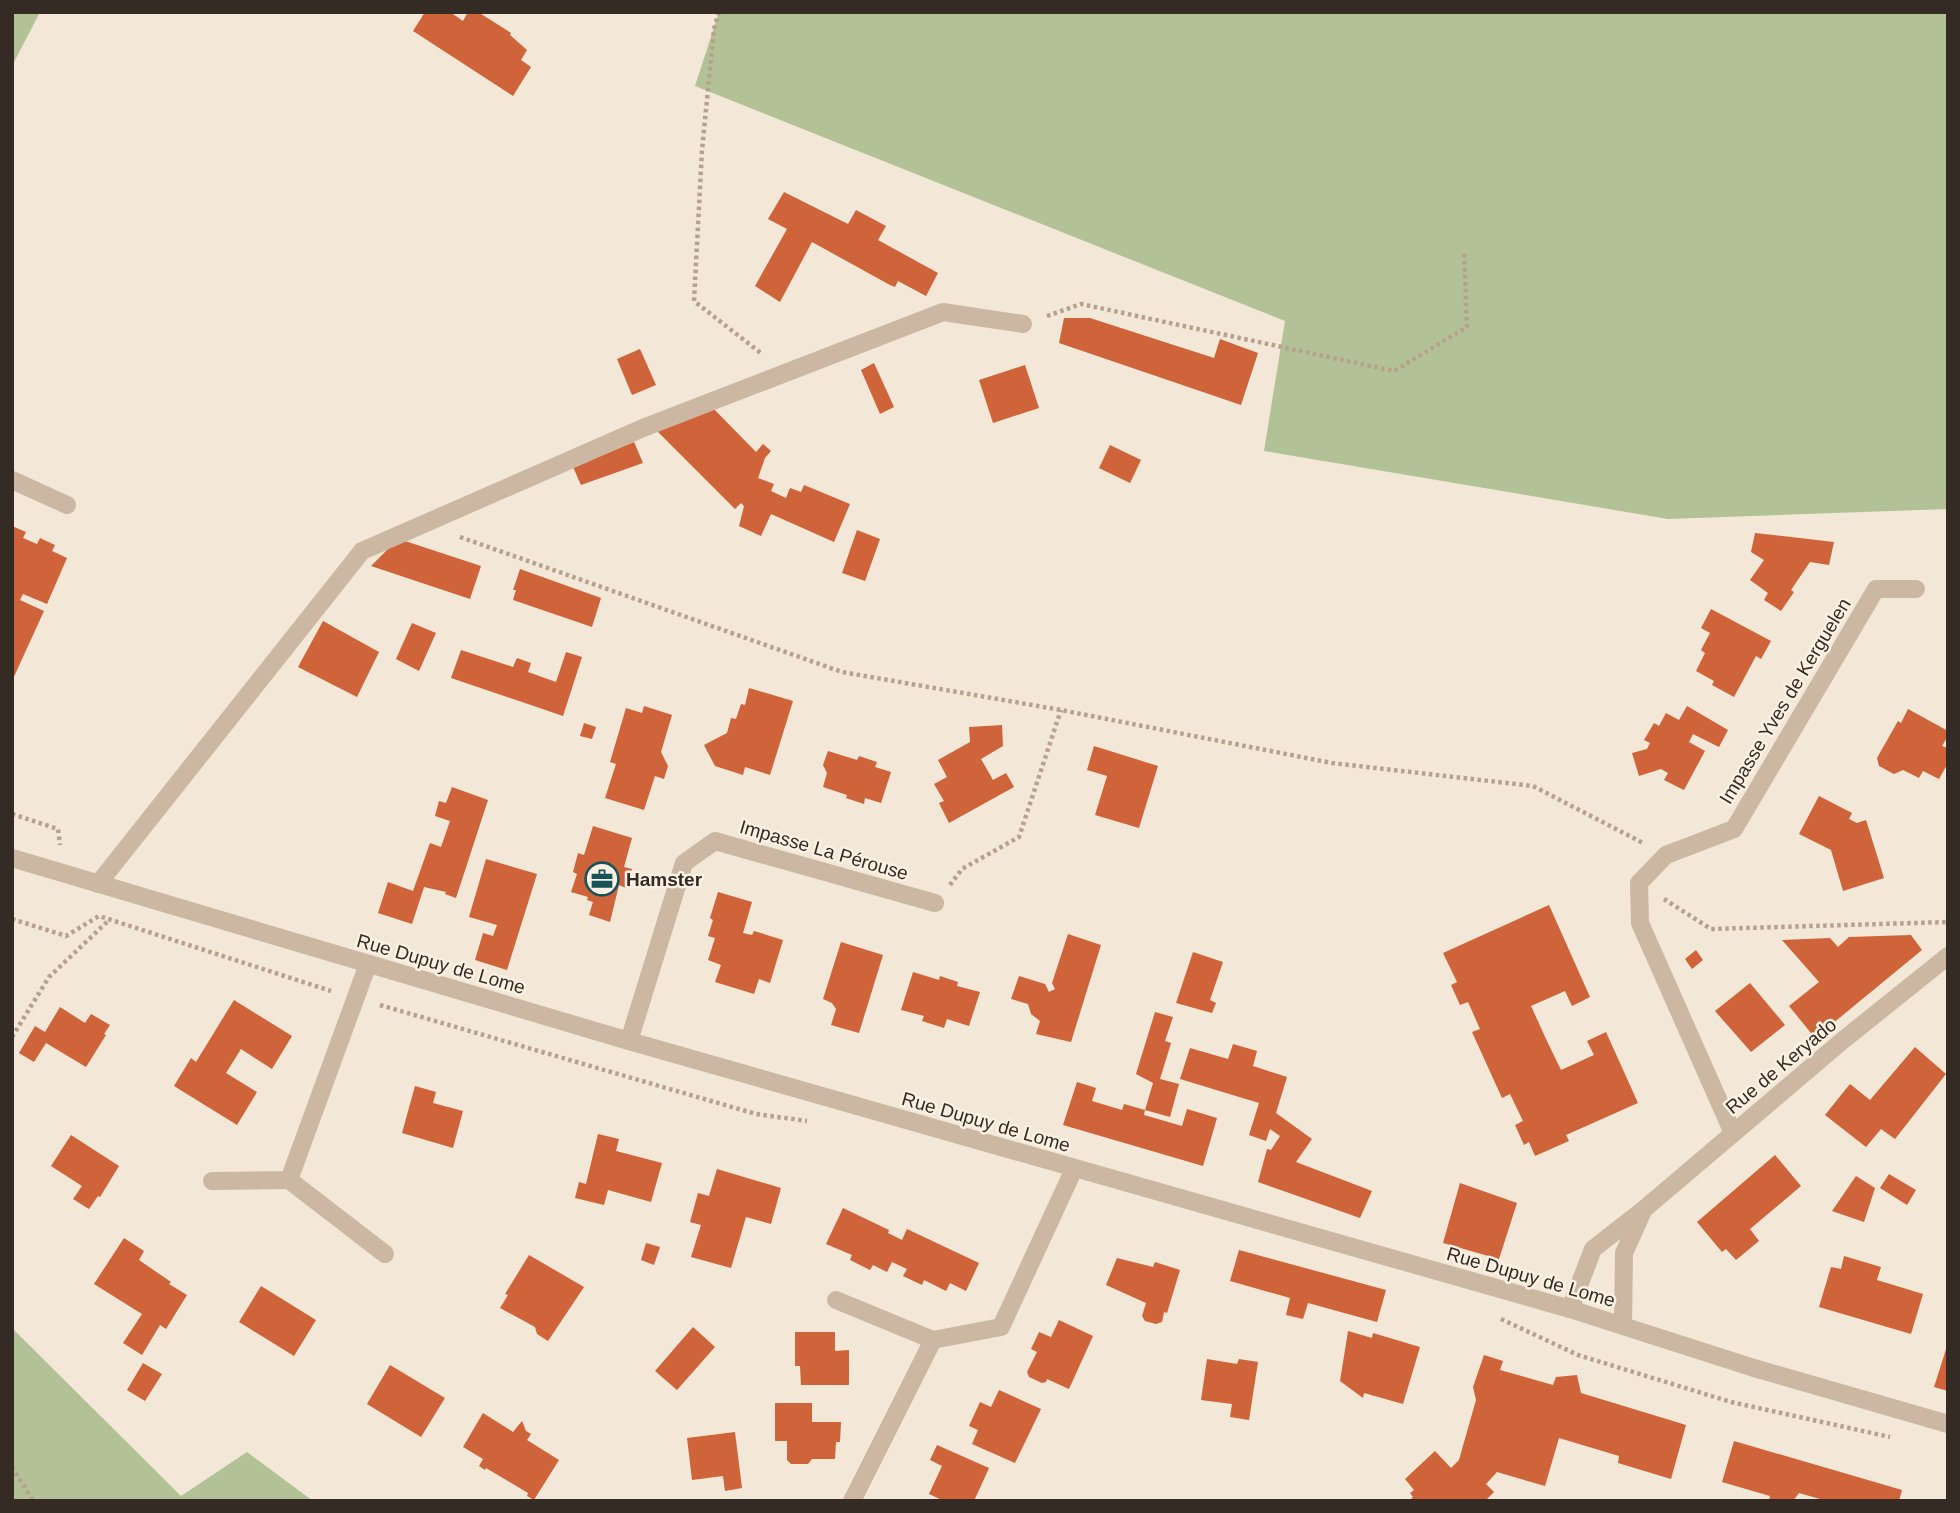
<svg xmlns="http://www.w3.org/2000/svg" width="1960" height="1513" viewBox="0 0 1960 1513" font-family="Arial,sans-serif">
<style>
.green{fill:#b2c296}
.building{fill:#cf6339}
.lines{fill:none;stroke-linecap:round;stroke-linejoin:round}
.path{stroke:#b7a18d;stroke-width:4.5;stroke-dasharray:3.5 3.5;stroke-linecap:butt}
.minor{stroke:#cbb7a2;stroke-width:18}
.labels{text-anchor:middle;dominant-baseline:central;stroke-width:5;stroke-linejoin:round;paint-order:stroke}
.street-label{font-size:19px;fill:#352b25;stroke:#faf1e3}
.poi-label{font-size:19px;font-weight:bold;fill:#352b25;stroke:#faf1e3;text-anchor:start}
</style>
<rect width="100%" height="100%" fill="#f3e7d7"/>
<g class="green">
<path d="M 12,12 L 40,12 L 12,66 Z"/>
<path d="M 719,12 L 1948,12 L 1948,509 L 1668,519 L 1264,451 L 1285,321 L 695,86 Z"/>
<path d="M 12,1328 L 181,1496 L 247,1452 L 313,1501 L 12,1501 Z"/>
</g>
<g class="building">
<path d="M 425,12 L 450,12 L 463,21 L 468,12 L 478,12 L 511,33 L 510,35 L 527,50 L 521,60 L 531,67 L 513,96 L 413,31 Z"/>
<path d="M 784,192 L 848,224 L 856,210 L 886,226 L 878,240 L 938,273 L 926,296 L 898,281 L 895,287 L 890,285 L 812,242 L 780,302 L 755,286 L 787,229 L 768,219 Z"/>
<path d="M 1064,318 L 1090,318 L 1214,358 L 1220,339 L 1258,353 L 1241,405 L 1059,343 Z"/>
<path d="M 640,349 L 656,385 L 632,395 L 617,359 Z"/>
<path d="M 874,363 L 894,407 L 880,414 L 861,370 Z"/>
<path d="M 1025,365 L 1039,408 L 993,423 L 979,380 Z"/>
<path d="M 710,405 L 756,452 L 763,444 L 771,451 L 765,458 L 758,478 L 774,484 L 771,491 L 786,498 L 790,488 L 801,492 L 804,485 L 850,504 L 834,542 L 771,514 L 761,536 L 739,526 L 744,506 L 741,503 L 735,509 L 657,431 Z"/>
<path d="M 634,442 L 643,463 L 581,485 L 573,467 Z"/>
<path d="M 1110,445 L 1141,460 L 1130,483 L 1099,468 Z"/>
<path d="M 12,526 L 26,532 L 23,538 L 37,544 L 40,538 L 55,545 L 52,551 L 67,558 L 47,604 L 23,594 L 20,600 L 44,611 L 12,681 Z"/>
<path d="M 857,530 L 880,539 L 865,581 L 842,573 Z"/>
<path d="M 1755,533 L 1834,542 L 1829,565 L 1810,562 L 1791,590 L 1794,592 L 1781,611 L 1764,600 L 1768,593 L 1750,580 L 1764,560 L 1751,552 Z"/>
<path d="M 405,541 L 481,566 L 470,599 L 371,566 L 389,548 Z"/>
<path d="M 520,569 L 601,598 L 592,627 L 513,600 L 516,590 L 513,590 Z"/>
<path d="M 1711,609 L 1771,641 L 1761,659 L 1756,656 L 1734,697 L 1712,685 L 1714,681 L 1696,671 L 1705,653 L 1701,650 L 1710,633 L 1701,628 Z"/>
<path d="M 323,621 L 379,652 L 357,697 L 298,667 Z"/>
<path d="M 412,623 L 436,633 L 419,671 L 396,659 Z"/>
<path d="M 461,650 L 513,667 L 517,658 L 531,663 L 528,672 L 556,682 L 566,652 L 582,657 L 563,716 L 451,678 Z"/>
<path d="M 749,688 L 793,701 L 770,775 L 745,767 L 743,775 L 715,766 L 704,745 L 727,733 L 731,718 L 736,719 L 741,704 L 745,705 Z"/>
<path d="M 644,706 L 672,715 L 661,752 L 668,766 L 664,779 L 655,776 L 644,810 L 605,798 L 616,764 L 610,762 L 626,708 L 642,713 Z"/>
<path d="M 1687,706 L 1728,730 L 1719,747 L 1693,734 L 1689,742 L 1705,751 L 1684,790 L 1664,780 L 1668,773 L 1661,769 L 1639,776 L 1632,753 L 1647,749 L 1650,743 L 1644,740 L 1654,723 L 1659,726 L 1666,713 L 1679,720 Z"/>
<path d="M 1908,709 L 1948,731 L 1948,736 L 1942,746 L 1948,748 L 1948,763 L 1939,779 L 1923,771 L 1919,778 L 1903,770 L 1894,774 L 1879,766 L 1877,758 L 1898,721 L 1901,723 Z"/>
<path d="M 584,723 L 596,727 L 592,739 L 580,736 Z"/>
<path d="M 1002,725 L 1003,746 L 981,759 L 993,780 L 1006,773 L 1014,787 L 949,823 L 939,803 L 944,801 L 934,784 L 947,777 L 938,760 L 970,742 L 969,727 Z"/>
<path d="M 1094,746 L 1158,766 L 1139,828 L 1095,815 L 1107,776 L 1087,770 Z"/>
<path d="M 828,751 L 857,760 L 859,756 L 877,762 L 875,767 L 891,772 L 881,803 L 865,798 L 864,804 L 846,798 L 847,795 L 823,787 L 827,773 L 823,765 Z"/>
<path d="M 452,787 L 488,800 L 456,898 L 445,894 L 446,892 L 424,887 L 412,924 L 378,913 L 388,882 L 413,891 L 430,843 L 441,847 L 450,821 L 435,816 L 439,801 L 446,803 Z"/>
<path d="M 1819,796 L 1852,813 L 1849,819 L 1857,823 L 1866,820 L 1884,878 L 1843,891 L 1831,850 L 1799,834 Z"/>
<path d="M 593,826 L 632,838 L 624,867 L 632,869 L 626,888 L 619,885 L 610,922 L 589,915 L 593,902 L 587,900 L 588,897 L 571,892 L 577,874 L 573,872 L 578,853 L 584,855 Z"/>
<path d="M 486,859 L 537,874 L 507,970 L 475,960 L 483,933 L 493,936 L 497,925 L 469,917 Z"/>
<path d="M 718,892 L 752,902 L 743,933 L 752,935 L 754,931 L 783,940 L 770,983 L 759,979 L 754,994 L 715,982 L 721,965 L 708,960 L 715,938 L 708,936 L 713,920 L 710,918 Z"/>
<path d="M 1549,905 L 1590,997 L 1572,1006 L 1565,991 L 1531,1006 L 1546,1039 L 1561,1070 L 1594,1055 L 1587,1041 L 1606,1032 L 1638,1103 L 1566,1135 L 1569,1141 L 1535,1156 L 1529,1142 L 1524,1145 L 1515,1125 L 1523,1121 L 1510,1094 L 1502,1098 L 1472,1032 L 1480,1029 L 1468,1002 L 1460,1005 L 1451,985 L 1457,982 L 1443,953 Z"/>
<path d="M 1068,934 L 1101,945 L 1071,1042 L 1036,1034 L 1040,1021 L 1031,1014 L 1028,1004 L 1011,999 L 1019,976 L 1045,984 L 1049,992 L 1055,989 L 1052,983 Z"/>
<path d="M 1911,935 L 1922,950 L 1815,1038 L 1789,1006 L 1819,982 L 1782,940 L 1830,938 L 1838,947 L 1849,937 Z"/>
<path d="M 841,942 L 883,955 L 859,1033 L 831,1025 L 836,1009 L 832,1003 L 823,999 Z"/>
<path d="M 1696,950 L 1703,960 L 1692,969 L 1685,959 Z"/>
<path d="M 1193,952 L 1223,962 L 1210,1000 L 1216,1003 L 1212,1013 L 1176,1003 Z"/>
<path d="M 913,972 L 939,980 L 940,976 L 958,982 L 957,986 L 980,992 L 969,1026 L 947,1019 L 944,1028 L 922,1021 L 924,1016 L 901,1010 Z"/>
<path d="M 1750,983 L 1785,1025 L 1751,1052 L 1715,1011 Z"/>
<path d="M 234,1000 L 292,1036 L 272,1069 L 241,1049 L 226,1073 L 257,1092 L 237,1125 L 174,1086 L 191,1058 L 196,1062 Z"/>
<path d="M 60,1007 L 85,1023 L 91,1014 L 110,1025 L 104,1034 L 106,1035 L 86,1067 L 46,1043 L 34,1062 L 19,1053 L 35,1026 L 45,1032 Z"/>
<path d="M 1155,1012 L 1173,1017 L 1165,1041 L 1171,1043 L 1160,1079 L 1179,1084 L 1170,1117 L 1145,1110 L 1153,1083 L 1136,1074 Z"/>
<path d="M 1233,1044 L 1257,1051 L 1253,1066 L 1287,1077 L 1276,1113 L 1312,1139 L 1296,1162 L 1372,1191 L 1360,1218 L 1258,1182 L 1267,1149 L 1271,1150 L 1280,1136 L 1270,1129 L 1266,1141 L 1249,1135 L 1259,1103 L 1180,1079 L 1190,1048 L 1228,1059 Z"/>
<path d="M 1915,1047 L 1946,1074 L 1895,1139 L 1881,1129 L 1866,1147 L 1825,1115 L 1850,1084 L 1870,1100 Z"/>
<path d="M 1077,1082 L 1096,1088 L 1092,1101 L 1122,1110 L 1124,1104 L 1145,1110 L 1144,1115 L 1182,1126 L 1187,1109 L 1217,1118 L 1203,1166 L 1063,1125 Z"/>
<path d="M 415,1086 L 436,1092 L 433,1103 L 463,1111 L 453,1148 L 402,1133 Z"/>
<path d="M 598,1134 L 619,1139 L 616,1151 L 662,1163 L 651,1202 L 608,1190 L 604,1205 L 575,1198 L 579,1182 L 586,1184 Z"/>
<path d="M 71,1135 L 119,1166 L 100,1197 L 98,1196 L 89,1209 L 73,1199 L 82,1186 L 51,1166 Z"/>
<path d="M 1775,1155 L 1801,1186 L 1750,1229 L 1759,1241 L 1736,1260 L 1726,1249 L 1722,1252 L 1697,1222 Z"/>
<path d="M 717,1169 L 781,1188 L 771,1224 L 746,1217 L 731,1268 L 691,1257 L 701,1225 L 690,1222 L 698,1193 L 709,1196 Z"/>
<path d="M 1889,1174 L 1916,1190 L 1907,1205 L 1880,1188 Z"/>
<path d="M 1856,1176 L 1875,1188 L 1864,1222 L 1832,1211 Z"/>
<path d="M 1460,1183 L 1517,1203 L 1499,1259 L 1443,1243 Z"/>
<path d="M 843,1208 L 889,1230 L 888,1233 L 902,1240 L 907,1229 L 979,1263 L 966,1291 L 950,1283 L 946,1291 L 924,1280 L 922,1285 L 903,1276 L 907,1269 L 892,1262 L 887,1272 L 873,1265 L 870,1270 L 850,1260 L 852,1255 L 826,1244 Z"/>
<path d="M 124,1238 L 144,1251 L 139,1260 L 171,1282 L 169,1284 L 187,1295 L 166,1329 L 160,1325 L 142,1355 L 123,1343 L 142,1314 L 94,1284 Z"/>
<path d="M 646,1243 L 660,1247 L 654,1265 L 641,1260 Z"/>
<path d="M 1239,1250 L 1386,1290 L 1377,1322 L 1308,1303 L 1303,1319 L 1286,1315 L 1290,1298 L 1230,1281 Z"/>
<path d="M 529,1255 L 584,1287 L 548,1341 L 537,1334 L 535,1327 L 500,1308 L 508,1295 L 505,1294 Z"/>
<path d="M 1844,1256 L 1881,1267 L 1877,1280 L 1923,1294 L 1911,1334 L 1819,1307 L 1831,1267 L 1841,1269 Z"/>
<path d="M 1117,1258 L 1153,1267 L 1155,1262 L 1180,1270 L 1167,1313 L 1164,1312 L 1162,1322 L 1156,1324 L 1145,1321 L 1142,1316 L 1146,1303 L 1106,1285 Z"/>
<path d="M 261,1286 L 316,1320 L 294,1356 L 239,1322 Z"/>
<path d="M 1059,1320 L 1093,1336 L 1069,1389 L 1047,1379 L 1046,1382 L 1042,1383 L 1029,1377 L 1027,1372 L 1037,1352 L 1031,1349 L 1039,1332 L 1051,1337 Z"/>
<path d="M 693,1327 L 715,1347 L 677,1390 L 655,1371 Z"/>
<path d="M 1348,1331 L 1372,1338 L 1373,1333 L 1420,1347 L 1403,1404 L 1364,1393 L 1363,1398 L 1340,1381 Z"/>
<path d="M 795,1332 L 835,1332 L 835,1351 L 849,1350 L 849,1385 L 801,1385 L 800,1366 L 795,1366 Z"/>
<path d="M 1948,1343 L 1948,1391 L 1934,1387 Z"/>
<path d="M 1484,1355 L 1503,1361 L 1500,1370 L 1553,1385 L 1556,1377 L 1577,1375 L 1581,1393 L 1686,1425 L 1671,1479 L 1618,1463 L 1619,1456 L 1559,1438 L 1545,1486 L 1497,1472 L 1486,1484 L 1494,1492 L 1485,1501 L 1409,1501 L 1413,1497 L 1410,1493 L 1414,1490 L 1405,1479 L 1435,1451 L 1451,1468 L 1459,1460 L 1476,1400 L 1473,1387 Z"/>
<path d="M 1207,1359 L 1237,1364 L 1239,1359 L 1258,1362 L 1249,1420 L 1230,1417 L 1232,1404 L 1201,1400 Z"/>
<path d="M 143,1363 L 162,1374 L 145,1401 L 127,1390 Z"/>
<path d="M 390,1365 L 445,1398 L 421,1437 L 367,1404 Z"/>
<path d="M 999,1390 L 1041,1409 L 1015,1463 L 972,1444 L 978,1430 L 969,1426 L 980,1402 L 991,1407 Z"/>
<path d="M 775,1403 L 812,1403 L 812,1422 L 841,1422 L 840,1442 L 836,1442 L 835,1459 L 812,1459 L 808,1464 L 791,1464 L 787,1460 L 787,1441 L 775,1441 Z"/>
<path d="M 483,1413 L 513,1432 L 522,1421 L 526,1431 L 531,1434 L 527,1440 L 559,1460 L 534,1500 L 527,1496 L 528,1493 L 486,1468 L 485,1470 L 479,1466 L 483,1459 L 463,1447 Z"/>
<path d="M 735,1432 L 742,1488 L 725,1491 L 723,1476 L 692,1480 L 687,1438 Z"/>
<path d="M 1734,1441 L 1902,1490 L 1899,1501 L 1827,1501 L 1799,1493 L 1793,1501 L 1769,1501 L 1770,1496 L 1722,1482 Z"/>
<path d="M 937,1445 L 989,1468 L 974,1501 L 944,1501 L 929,1494 L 942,1466 L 930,1460 Z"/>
</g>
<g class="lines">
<g class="path">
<path d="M 719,12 L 714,29 L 702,150 L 694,301 L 762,354"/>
<path d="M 1047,316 L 1081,304 L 1394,371 L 1467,327 L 1464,254"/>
<path d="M 460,537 L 842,672 L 1061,710 L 1332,763 L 1533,786 L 1643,843"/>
<path d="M 12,814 L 58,829 L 60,845"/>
<path d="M 950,885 L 962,869 L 1019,837 L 1061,710"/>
<path d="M 1664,899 L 1711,929 L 1948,922"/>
<path d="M 12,919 L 66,936 L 99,916 L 331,991"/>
<path d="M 380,1005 L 756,1114 L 807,1121"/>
<path d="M 12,1037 L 49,977 L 109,920"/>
<path d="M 1501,1319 L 1578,1355 L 1731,1402 L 1890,1437"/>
<path d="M 12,1467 L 33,1501"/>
</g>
<g class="minor">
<path d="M 12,480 L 67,505"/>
<path d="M 12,858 L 629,1041 L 1570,1309 L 1754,1368 L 1948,1424"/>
<path d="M 98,884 L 362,551 L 643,428 L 943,312 L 1023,324"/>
<path d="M 629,1041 L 684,863 L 715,841 L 935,903"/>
<path d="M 1733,1133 L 1640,923 L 1639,883 L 1666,855 L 1734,829 L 1876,589 L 1916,589"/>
<path d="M 289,1180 L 385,1254"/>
<path d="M 212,1181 L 289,1180 L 368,964"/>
<path d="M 836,1300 L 933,1340"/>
<path d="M 1570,1309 L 1593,1249 L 1643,1210 L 1842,1041 L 1948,956"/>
<path d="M 1623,1325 L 1624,1253 L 1642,1213"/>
<path d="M 852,1501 L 933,1340 L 1001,1327 L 1074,1169"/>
</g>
</g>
<defs>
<symbol id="office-ring" viewBox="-11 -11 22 22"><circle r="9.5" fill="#faf1e3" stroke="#18535a" stroke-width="1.5"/><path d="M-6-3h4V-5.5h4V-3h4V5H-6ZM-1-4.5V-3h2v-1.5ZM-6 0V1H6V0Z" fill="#18535a"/></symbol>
</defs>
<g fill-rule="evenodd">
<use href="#office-ring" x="583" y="860" width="38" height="38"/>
</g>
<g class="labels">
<g class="street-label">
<text transform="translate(1785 701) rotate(-59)">Impasse Yves de Kerguelen</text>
<text transform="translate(824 850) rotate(16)">Impasse La Pérouse</text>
<text transform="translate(441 964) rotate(16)">Rue Dupuy de Lome</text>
<text transform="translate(1781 1066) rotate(-40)">Rue de Keryado</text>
<text transform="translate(986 1122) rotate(16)">Rue Dupuy de Lome</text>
<text transform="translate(1531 1277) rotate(16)">Rue Dupuy de Lome</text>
</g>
<g class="poi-label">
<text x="626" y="879">Hamster</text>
</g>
</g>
<rect width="1960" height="1513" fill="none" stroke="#352b25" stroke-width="28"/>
</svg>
